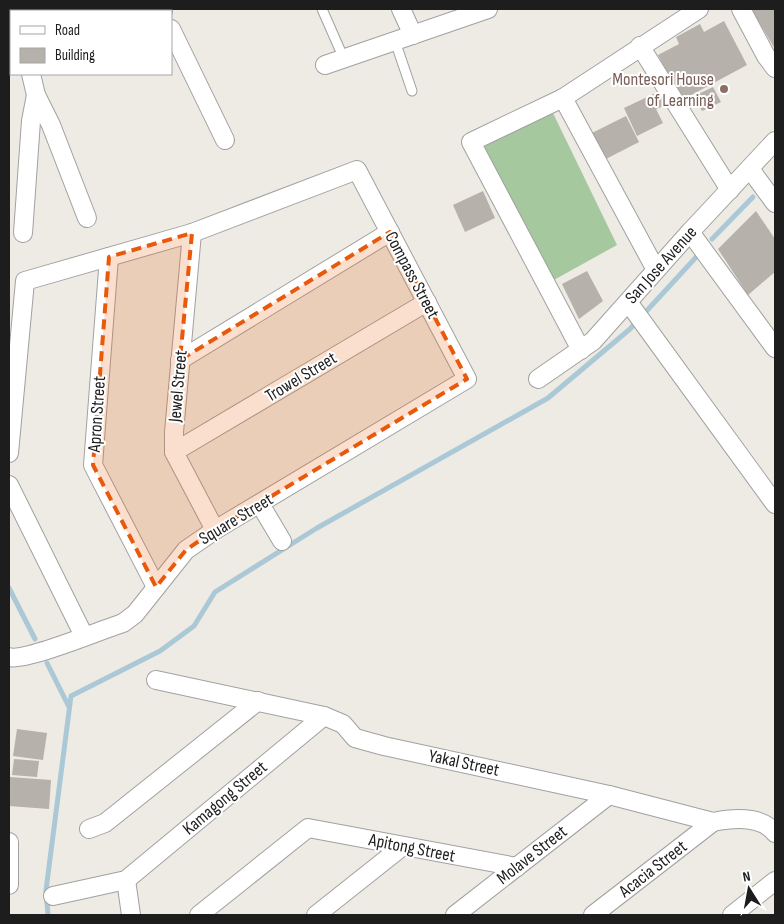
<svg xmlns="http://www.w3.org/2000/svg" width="784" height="924" viewBox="0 0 784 924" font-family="'Sofia Sans Condensed',sans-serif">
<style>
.forest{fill:#a6c89e}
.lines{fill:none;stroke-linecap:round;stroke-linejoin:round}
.stream{stroke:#aac8d6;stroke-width:5}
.building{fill:#b6b1aa}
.service-casing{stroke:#a1a1a1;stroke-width:11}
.minor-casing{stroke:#a1a1a1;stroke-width:20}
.service{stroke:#fff;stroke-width:9}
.minor{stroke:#fff;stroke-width:18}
.marked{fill:#e8590c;fill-opacity:0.2;stroke:#e8590c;stroke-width:4;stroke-dasharray:10 6;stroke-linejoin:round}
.education-dot{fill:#8d6e63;stroke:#fff;stroke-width:2}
.labels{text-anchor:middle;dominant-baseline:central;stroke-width:4;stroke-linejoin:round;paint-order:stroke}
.education-label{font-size:18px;fill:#785e54;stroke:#fff;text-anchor:end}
.street-label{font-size:18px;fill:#1d1d1d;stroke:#fff}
</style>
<rect width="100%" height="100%" fill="#edebe4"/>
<path class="forest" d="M 551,109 L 617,245 L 552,281 L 480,149 Z"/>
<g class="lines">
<g class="stream">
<path d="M 712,239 L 753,197"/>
<path d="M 9,588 L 35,639"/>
<path d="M 47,663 L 69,707"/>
<path d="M 48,915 L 46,890 L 71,696 L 160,651 L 194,626 L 215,592 L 317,528 L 548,398 L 630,329 L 698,255"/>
</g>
</g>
<g class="building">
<path d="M 751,9 L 775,9 L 775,49 Z"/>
<path d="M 724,21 L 747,65 L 682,100 L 658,55 L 679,44 L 676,37 L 700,24 L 704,32 Z"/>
<path d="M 713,87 L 721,102 L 702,111 L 694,96 Z"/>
<path d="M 662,90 L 669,104 L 656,109 L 663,123 L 637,136 L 624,108 Z"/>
<path d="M 626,116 L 639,142 L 602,161 L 588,135 Z"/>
<path d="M 483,191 L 495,218 L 465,232 L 453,205 Z"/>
<path d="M 756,211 L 775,239 L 775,272 L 748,295 L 718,249 Z"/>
<path d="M 587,271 L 603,301 L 579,319 L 562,284 Z"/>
<path d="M 17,729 L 47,733 L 43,760 L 13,756 Z"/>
<path d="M 14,759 L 39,761 L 37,777 L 12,775 Z"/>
<path d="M 10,777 L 51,780 L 49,809 L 9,806 Z"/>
</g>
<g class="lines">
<defs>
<g id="service">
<path d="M 322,9 L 344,59"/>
<path d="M 395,41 L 412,91"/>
</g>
<g id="minor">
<path d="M 15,9 L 16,11"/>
<path d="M 162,9 L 163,11"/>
<path d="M 401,9 L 413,35"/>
<path d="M 741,9 L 766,56 L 775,68"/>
<path d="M 171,29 L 225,140"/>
<path d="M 640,46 L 730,190"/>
<path d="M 325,65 L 488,9"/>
<path d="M 31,74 L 36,95 L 51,125 L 87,218"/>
<path d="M 563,98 L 656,270"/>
<path d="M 750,169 L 775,203"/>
<path d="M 690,232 L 775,348"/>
<path d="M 23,233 L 31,121 L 36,95"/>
<path d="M 192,233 L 174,432 L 174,452 L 215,530"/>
<path d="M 109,257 L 93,465 L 156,587"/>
<path d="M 628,302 L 775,504"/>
<path d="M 581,350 L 471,142 L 563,98 L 699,9"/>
<path d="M 180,360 L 390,232"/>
<path d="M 538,379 L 593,341 L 690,232 L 775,141"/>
<path d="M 174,452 L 427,302"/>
<path d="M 9,453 L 25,281 L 192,233 L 357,170 L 467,379 L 215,530 L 186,550 L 135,614 L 123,623 C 101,630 25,662 9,657"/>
<path d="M 9,485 L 84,636"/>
<path d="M 260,504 L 282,541"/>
<path d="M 156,680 L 324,716 L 343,724 L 355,738 L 384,746 L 609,795 L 713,822 C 733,818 761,815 775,833"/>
<path d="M 89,829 L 105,823 L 258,701"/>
<path d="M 9,842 L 9,885"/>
<path d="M 126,880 L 131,915"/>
<path d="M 53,896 L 126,880 L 324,716"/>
<path d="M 199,915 L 308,828 L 517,867"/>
<path d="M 316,915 L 403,846"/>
<path d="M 455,915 L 609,795"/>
<path d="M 593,915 L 713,822"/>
<path d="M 732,915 L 775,881"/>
</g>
</defs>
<use href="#service" class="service-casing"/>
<use href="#minor" class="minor-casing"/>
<use href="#service" class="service"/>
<use href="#minor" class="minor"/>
</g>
<path class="marked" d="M 390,232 L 467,379 L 215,530 L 186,550 L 156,587 L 93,465 L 109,257 L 192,233 L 180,360 Z"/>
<circle class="education-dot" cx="724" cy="89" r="5"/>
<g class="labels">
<g class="education-label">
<text x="714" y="79">Montesori House<tspan x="714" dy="21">of Learning</tspan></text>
</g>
<g class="street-label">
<text transform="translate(661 265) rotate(-48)">San Jose Avenue</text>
<text transform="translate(412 275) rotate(62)">Compass Street</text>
<text transform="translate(301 377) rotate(-31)">Trowel Street</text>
<text transform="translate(178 386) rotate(-85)">Jewel Street</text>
<text transform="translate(97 414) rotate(-86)">Apron Street</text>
<text transform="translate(236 519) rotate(-31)">Square Street</text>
<text transform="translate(464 763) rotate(12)">Yakal Street</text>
<text transform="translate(225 798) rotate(-40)">Kamagong Street</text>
<text transform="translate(412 848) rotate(11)">Apitong Street</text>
<text transform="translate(532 855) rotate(-38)">Molave Street</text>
<text transform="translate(653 869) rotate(-38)">Acacia Street</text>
</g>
</g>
<rect width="784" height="924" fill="none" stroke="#1d1d1d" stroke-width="20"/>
<rect x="10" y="10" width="162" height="65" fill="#ffffff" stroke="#a5a5a5"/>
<rect x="20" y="26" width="25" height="8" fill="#ffffff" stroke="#a5a5a5"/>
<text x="55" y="35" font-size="15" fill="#1d1d1d">Road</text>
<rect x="20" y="48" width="25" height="15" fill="#b6b1aa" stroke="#a5a5a5"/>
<text x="55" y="60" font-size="15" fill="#1d1d1d">Building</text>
<g transform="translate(749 889) rotate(349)" stroke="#ffffff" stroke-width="4" paint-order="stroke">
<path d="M0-4L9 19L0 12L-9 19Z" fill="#1d1d1d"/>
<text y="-8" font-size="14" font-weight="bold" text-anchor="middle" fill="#1d1d1d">N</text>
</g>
</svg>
